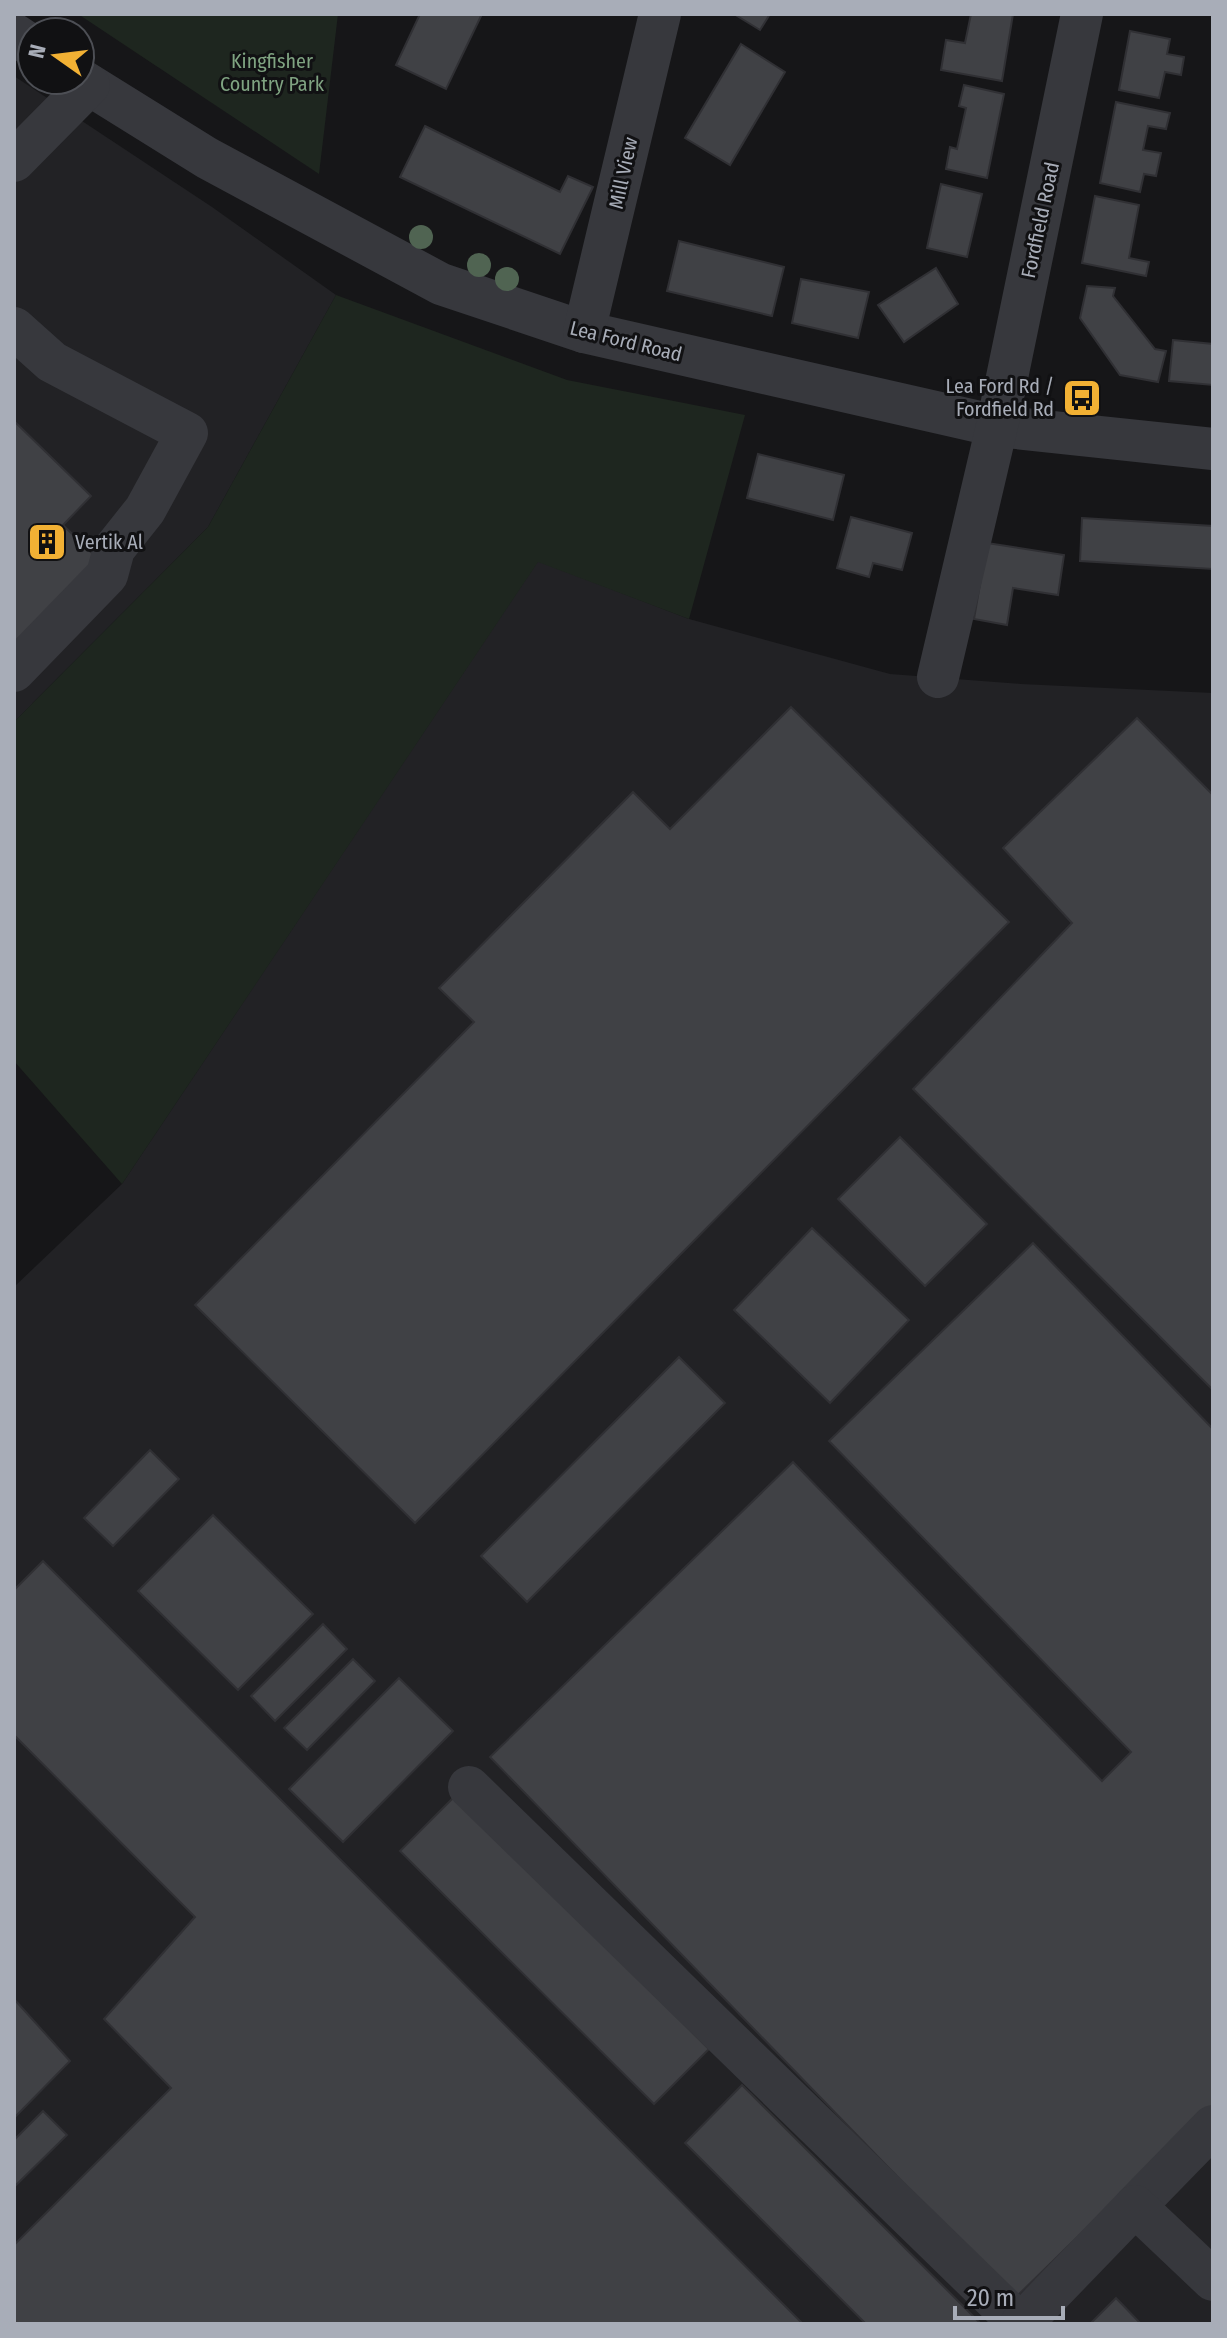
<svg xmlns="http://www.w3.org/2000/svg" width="1227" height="2338" viewBox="0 0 1227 2338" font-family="'Fira Sans Condensed',sans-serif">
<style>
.built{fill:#222225}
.green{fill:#1e261f}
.building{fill:#404145;stroke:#303034;stroke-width:2}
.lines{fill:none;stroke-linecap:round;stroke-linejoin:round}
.minor{stroke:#37383d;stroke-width:42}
.tree{fill:#506452}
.labels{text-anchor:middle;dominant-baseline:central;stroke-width:6;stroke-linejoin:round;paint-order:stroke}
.park-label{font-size:20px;fill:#7fa381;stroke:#111113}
.street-label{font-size:20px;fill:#a8adb8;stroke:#111113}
.poi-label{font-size:20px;fill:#a8adb8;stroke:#111113;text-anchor:end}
</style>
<rect width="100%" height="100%" fill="#161618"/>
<g class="built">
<path d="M 14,76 L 212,207 L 336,295 L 208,527 L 14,722 Z"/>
<path d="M 538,561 L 689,619 L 890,674 L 1021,684 L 1213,693 L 1213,2324 L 14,2324 L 14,1287 L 122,1184 Z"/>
</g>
<g class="green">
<path d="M 78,14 L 338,14 L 319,174 Z"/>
<path d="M 336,295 L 567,380 L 745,415 L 689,619 L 538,562 L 122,1184 L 14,1061 L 14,722 L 208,527 Z"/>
</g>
<g class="building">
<path d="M 420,14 L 482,14 L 446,89 L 396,65 Z"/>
<path d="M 734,14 L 770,14 L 760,30 Z"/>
<path d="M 971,14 L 1013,14 L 1002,81 L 941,70 L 946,40 L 965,43 Z"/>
<path d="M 1130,31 L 1170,39 L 1167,54 L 1184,57 L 1181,75 L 1165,72 L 1159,98 L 1119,90 Z"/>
<path d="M 741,44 L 785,72 L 730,165 L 685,138 Z"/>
<path d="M 964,85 L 1004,94 L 987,178 L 946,169 L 950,147 L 957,149 L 966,108 L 959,106 Z"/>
<path d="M 1116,102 L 1170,113 L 1166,129 L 1148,126 L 1143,150 L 1161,153 L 1156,176 L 1144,174 L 1140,192 L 1100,183 Z"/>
<path d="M 425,126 L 560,192 L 568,176 L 593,187 L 560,254 L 400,177 Z"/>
<path d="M 941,184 L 982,194 L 967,257 L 927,248 Z"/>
<path d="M 1095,196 L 1139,205 L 1129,258 L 1149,262 L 1146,276 L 1082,263 Z"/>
<path d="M 679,241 L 784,267 L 772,316 L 667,291 Z"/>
<path d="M 936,268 L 958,304 L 904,342 L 878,305 Z"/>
<path d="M 801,279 L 869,292 L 858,338 L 792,323 Z"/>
<path d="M 1087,286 L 1115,288 L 1113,296 L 1155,349 L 1166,351 L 1158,382 L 1120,375 L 1080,318 Z"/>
<path d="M 1173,340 L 1213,344 L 1213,385 L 1169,381 Z"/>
<path d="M 14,421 L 91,496 L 63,525 L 98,559 L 14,647 Z"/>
<path d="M 758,454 L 844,475 L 833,520 L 747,498 Z"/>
<path d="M 851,517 L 912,533 L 902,570 L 873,563 L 869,577 L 837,568 Z"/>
<path d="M 1082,518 L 1213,526 L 1213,569 L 1080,561 Z"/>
<path d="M 987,543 L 1064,555 L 1058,595 L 1013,588 L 1007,625 L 974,619 Z"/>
<path d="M 791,707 L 1009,922 L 415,1523 L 195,1305 L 474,1022 L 439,988 L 633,792 L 670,829 Z"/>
<path d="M 1137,718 L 1213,795 L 1213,1390 L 913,1089 L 1072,923 L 1003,848 Z"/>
<path d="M 900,1137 L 987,1224 L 925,1286 L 838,1199 Z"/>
<path d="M 812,1228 L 909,1320 L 830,1403 L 734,1310 Z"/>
<path d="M 1033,1243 L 1213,1429 L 1213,2105 L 1015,2298 L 490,1757 L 793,1462 L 1102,1781 L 1131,1752 L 829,1441 Z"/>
<path d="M 679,1357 L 725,1403 L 527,1602 L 481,1556 Z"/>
<path d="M 150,1450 L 179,1479 L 113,1546 L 84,1518 Z"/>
<path d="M 213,1515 L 313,1614 L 238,1690 L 138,1591 Z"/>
<path d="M 43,1561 L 803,2324 L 14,2324 L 14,2245 L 171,2088 L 104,2019 L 195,1917 L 14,1735 L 14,1590 Z"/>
<path d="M 323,1624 L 347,1649 L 275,1721 L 251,1696 Z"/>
<path d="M 353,1659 L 375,1681 L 307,1750 L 284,1728 Z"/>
<path d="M 399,1678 L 453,1731 L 343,1842 L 289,1789 Z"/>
<path d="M 455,1796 L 709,2049 L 654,2104 L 400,1851 Z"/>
<path d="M 14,1999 L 70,2061 L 14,2118 Z"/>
<path d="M 742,2085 L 981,2324 L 866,2324 L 685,2143 Z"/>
<path d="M 43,2111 L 67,2135 L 14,2187 L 14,2140 Z"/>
<path d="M 1116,2298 L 1141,2324 L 1090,2324 Z"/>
</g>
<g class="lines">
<g class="minor">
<path d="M 14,34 L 32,46"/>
<path d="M 80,79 L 207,158 L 441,284 L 584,332 L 997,426 L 1213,449"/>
<path d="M 14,161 L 89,85"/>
<path d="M 14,328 L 52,362 L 187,433 L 145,510 L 114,549 L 107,575 L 14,671"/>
<path d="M 584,332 L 660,14"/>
<path d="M 938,677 L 997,426 L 1082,14"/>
<path d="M 469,1787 L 1020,2324"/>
<path d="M 1135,2206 L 1213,2126"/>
<path d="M 1021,2324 L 1135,2206 L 1213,2280"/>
</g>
</g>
<g class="tree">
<circle cx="421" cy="237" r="12"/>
<circle cx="479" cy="265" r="12"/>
<circle cx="507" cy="279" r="12"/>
</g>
<defs>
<symbol id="bus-square" viewBox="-11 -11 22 22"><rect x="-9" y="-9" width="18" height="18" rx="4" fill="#f2b134" stroke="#111113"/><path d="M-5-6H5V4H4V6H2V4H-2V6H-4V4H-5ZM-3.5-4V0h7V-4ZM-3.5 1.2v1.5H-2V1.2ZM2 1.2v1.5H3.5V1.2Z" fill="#111"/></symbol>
<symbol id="building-square" viewBox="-11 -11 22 22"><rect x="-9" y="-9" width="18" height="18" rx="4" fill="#f2b134" stroke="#111113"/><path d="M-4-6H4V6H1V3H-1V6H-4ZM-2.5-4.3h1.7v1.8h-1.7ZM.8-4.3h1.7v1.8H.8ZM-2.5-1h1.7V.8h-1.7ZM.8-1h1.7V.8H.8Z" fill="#111"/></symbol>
</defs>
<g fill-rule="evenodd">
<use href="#bus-square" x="1060" y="376" width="44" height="44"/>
<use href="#building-square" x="25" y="520" width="44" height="44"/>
</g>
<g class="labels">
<g class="park-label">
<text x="272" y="61">Kingfisher<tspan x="272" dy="23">Country Park</tspan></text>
</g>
<g class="street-label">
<text transform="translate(623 173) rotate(-78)">Mill View</text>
<text transform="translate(1040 220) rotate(-78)">Fordfield Road</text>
<text transform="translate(626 341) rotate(14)">Lea Ford Road</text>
</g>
<g class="poi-label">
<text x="1054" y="386">Lea Ford Rd /<tspan x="1054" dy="23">Fordfield Rd</tspan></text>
<text x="75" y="542" text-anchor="start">Vertik Al</text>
</g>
</g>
<rect width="1227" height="2338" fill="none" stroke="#a8adb8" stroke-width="32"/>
<g transform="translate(56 56) rotate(284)"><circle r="38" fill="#111113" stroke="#4d4f55" stroke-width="2"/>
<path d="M0-6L14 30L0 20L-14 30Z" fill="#f2b134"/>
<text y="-12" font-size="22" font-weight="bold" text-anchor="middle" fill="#a8adb8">N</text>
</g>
<path d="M955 2306v12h108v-12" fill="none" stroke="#a8adb8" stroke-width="4"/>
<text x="967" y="2306" font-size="24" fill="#a8adb8" stroke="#111113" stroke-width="6" paint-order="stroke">20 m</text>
</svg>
